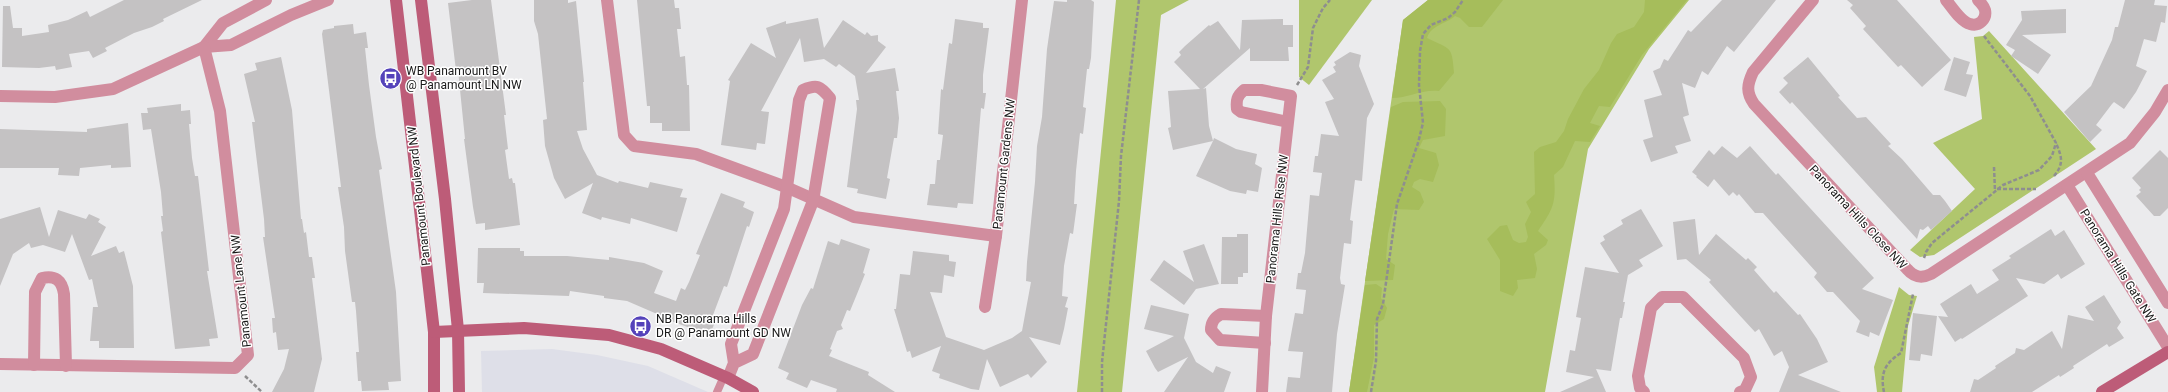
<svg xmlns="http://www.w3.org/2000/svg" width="2168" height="392" viewBox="0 0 2168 392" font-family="Roboto,sans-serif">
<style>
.built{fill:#dedfe8}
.green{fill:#b0c66d}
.forest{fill:#a6bd5b}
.building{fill:#c4c2c3}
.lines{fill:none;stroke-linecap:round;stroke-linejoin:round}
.path{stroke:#8e8e8f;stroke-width:2.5;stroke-dasharray:4 2;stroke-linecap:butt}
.lane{stroke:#d18d9e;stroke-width:8}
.street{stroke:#d18d9e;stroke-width:12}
.secondary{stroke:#bd5c78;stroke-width:12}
.labels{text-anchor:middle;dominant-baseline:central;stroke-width:3;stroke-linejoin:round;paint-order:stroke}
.poi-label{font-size:12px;fill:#191919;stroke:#fff;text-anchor:start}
.street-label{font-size:12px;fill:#191919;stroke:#fff}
</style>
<rect width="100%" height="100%" fill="#ebebed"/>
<path class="built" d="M 552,349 L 597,355 L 648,366 L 708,392 L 482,392 L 481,351 Z"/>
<g class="green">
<path d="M 1116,0 L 1189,0 L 1161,15 L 1122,392 L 1077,392 Z"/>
<path d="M 1299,0 L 1372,0 L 1309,85 L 1299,77 Z"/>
<path d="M 1428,0 L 1689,0 L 1649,49 L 1588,149 L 1545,392 L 1349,392 L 1403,20 Z"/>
<path d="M 1989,31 L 2096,149 L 1934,255 L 1920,257 L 1910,250 L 1975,189 L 1933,143 L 1982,119 L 1974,37 L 1983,36 Z"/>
<path d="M 1899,287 L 1909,295 L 1917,296 L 1908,326 L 1902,392 L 1877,392 L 1874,367 Z"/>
</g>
<g class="forest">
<path d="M 1428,0 L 1503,0 L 1482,27 L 1469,27 L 1460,18 L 1455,16 C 1446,24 1431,25 1427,38 C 1451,50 1452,45 1454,73 L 1439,91 C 1422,89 1408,98 1392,98 L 1403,20 Z"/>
<path d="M 1645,0 L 1687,0 L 1642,55 L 1610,107 L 1599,106 L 1590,123 L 1600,126 L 1590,142 L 1575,141 L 1563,167 L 1554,175 C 1556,203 1554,208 1538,231 L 1548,240 L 1546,245 L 1534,254 L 1537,269 L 1535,278 L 1517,280 L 1518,288 L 1513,296 L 1500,291 L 1500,260 L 1487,239 L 1500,226 L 1507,225 L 1513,240 L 1519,243 L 1526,242 L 1528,237 L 1525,224 L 1531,212 L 1526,202 L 1535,194 L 1534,152 L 1540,147 L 1556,142 L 1564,131 L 1568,119 L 1584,89 L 1599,70 L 1611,43 L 1617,34 L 1634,27 L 1644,12 Z"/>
<path d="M 1440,101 L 1446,109 L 1445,136 L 1423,140 L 1419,148 L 1436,153 L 1439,165 L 1433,182 L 1420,179 L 1414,182 L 1412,187 L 1420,192 L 1424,202 L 1419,210 L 1394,209 L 1388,234 L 1386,259 L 1395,265 L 1393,280 L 1365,281 L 1391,107 L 1403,102 Z"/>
<path d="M 1376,284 L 1382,288 L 1381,298 L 1387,308 L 1384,319 L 1374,325 L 1374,357 L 1367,392 L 1349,392 L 1365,285 Z"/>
</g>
<g class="building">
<path d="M 124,0 L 202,0 L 163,19 L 164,21 L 152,27 L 134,33 L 105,48 L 107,51 L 93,58 L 89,51 L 69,54 L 72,67 L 56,70 L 55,66 L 39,68 L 2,67 L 3,6 L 10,6 L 13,28 L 22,28 L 22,36 L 49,32 L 48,25 L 68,20 L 87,11 L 90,17 Z"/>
<path d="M 472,0 L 491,0 L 506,115 L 504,115 L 508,149 L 505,150 L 509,179 L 512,178 L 513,183 L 515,183 L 520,225 L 485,230 L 485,223 L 476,224 L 473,207 L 464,139 L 465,139 L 458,70 L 456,71 L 448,3 Z"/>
<path d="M 534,0 L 568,0 L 568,3 L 576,1 L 584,82 L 583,82 L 587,130 L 577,131 L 583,149 L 597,175 L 618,183 L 619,181 L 648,188 L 650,182 L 683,189 L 680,197 L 687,198 L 677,232 L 631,218 L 630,224 L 602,217 L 601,220 L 582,213 L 593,183 L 565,199 L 554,178 L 545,146 L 543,120 L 547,119 L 538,34 L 534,21 Z"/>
<path d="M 637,0 L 674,0 L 675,8 L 679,8 L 681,29 L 677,29 L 680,57 L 685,56 L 687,85 L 689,85 L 690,131 L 662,131 L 662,123 L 650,123 L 650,106 L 647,106 Z"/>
<path d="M 1067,0 L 1091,0 L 1094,2 L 1091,58 L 1089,69 L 1087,69 L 1083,107 L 1086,108 L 1083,134 L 1080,133 L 1076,171 L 1074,204 L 1077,204 L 1073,234 L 1070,233 L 1064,266 L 1062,296 L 1068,297 L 1065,307 L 1068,308 L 1064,329 L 1060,345 L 1029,337 L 1047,362 L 1031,378 L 1028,374 L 1000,387 L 987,359 L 979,390 L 971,389 L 939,378 L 940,374 L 932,371 L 941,346 L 912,358 L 910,351 L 907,352 L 894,309 L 896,309 L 900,274 L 910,275 L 913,251 L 949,255 L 949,261 L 956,262 L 954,277 L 944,275 L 942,293 L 930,292 L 946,337 L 984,350 L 1012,338 L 1022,331 L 1031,282 L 1026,281 L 1027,262 L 1035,182 L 1037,146 L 1042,117 L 1047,49 L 1054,1 L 1067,2 Z"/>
<path d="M 1722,0 L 1776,0 L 1734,52 L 1727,46 L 1708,75 L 1702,71 L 1695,88 L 1682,83 L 1689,115 L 1683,117 L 1691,141 L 1675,146 L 1678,153 L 1651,162 L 1643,140 L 1653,137 L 1644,100 L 1662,95 L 1653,71 L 1660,68 L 1664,59 L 1668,61 L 1688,30 L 1691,32 Z"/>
<path d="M 1847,0 L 1897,0 L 1951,60 L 1922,87 L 1901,65 L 1898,67 L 1863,29 L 1866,26 L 1850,8 L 1853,5 Z"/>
<path d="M 2125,0 L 2155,0 L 2154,5 L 2167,6 L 2165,23 L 2161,22 L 2156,42 L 2144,39 L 2136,66 L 2147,71 L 2136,92 L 2124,109 L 2114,102 L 2112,104 L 2096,125 L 2102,130 L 2090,142 L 2064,112 L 2091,86 L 2112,40 L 2115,27 L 2118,27 Z"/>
<path d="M 2066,9 L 2066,33 L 2022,35 L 2051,55 L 2038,74 L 2011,56 L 2015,50 L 2006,45 L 2022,20 L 2021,11 Z"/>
<path d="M 818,18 L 824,48 L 843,20 L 865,35 L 867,32 L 871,36 L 878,35 L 878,41 L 886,47 L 866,73 L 895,68 L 899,91 L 896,91 L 899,118 L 897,138 L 894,138 L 887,178 L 890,179 L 886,199 L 857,193 L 858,189 L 847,187 L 857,109 L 856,100 L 859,100 L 855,76 L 839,64 L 836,67 L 824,59 L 804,62 L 800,38 L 761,111 L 769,112 L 765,144 L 757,143 L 756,150 L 721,145 L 730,81 L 728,80 L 751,43 L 776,58 L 766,28 L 786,21 L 786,24 Z"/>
<path d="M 955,19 L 983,23 L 983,28 L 989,28 L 983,75 L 983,93 L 986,93 L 984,109 L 981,108 L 973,204 L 958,203 L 957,208 L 927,205 L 930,184 L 935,184 L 937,160 L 940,160 L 943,135 L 938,134 L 941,89 L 943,90 L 949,43 L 952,44 Z"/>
<path d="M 1283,19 L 1283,25 L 1293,25 L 1293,47 L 1288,47 L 1289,61 L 1250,61 L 1250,48 L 1203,89 L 1206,88 L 1209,126 L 1213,141 L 1214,138 L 1236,149 L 1257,154 L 1255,164 L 1262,168 L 1258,192 L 1247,190 L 1246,194 L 1230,191 L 1196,176 L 1213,141 L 1173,150 L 1168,128 L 1171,127 L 1168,91 L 1200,89 L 1174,62 L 1181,55 L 1179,52 L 1185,46 L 1209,25 L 1210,26 L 1218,21 L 1240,50 L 1242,20 Z"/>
<path d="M 353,24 L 354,34 L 366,32 L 368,48 L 365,48 L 369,85 L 376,137 L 382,169 L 379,170 L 396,292 L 401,381 L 388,382 L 389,390 L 362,391 L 361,381 L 358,381 L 356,352 L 359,352 L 356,311 L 355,302 L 352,302 L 345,251 L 344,227 L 338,187 L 341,187 L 322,34 L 323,30 L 334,28 L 334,26 Z"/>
<path d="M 1350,52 L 1361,55 L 1359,66 L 1374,104 L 1367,118 L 1362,181 L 1355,180 L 1350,220 L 1353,221 L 1351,244 L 1344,243 L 1340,278 L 1341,284 L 1345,285 L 1337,334 L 1332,392 L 1286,392 L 1288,377 L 1300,378 L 1303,352 L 1288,351 L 1295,313 L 1303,314 L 1306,290 L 1296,289 L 1298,273 L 1301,273 L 1305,253 L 1310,195 L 1319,196 L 1322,173 L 1313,172 L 1315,156 L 1318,156 L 1321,134 L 1339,136 L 1325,102 L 1334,99 L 1322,80 L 1336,72 L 1333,67 L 1336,65 L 1334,62 Z"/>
<path d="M 281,57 L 292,110 L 301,219 L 302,219 L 304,233 L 306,232 L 309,257 L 312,257 L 315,278 L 312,278 L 322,359 L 314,392 L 272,392 L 284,369 L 289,349 L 278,350 L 276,332 L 273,333 L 272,318 L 275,318 L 263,237 L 265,237 L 264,219 L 252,122 L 255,122 L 244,74 L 257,70 L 255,63 Z"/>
<path d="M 1808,57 L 1840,96 L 1838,97 L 1857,118 L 1866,117 L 1891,144 L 1888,146 L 1902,159 L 1933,195 L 1940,195 L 1945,201 L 1952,211 L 1931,230 L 1928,226 L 1923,230 L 1920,229 L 1917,239 L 1792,102 L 1790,104 L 1779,92 L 1788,83 L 1783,78 Z"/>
<path d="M 1954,57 L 1970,62 L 1966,74 L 1973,75 L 1966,97 L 1944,90 Z"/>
<path d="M 181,104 L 181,111 L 190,110 L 191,124 L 189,124 L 192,158 L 195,176 L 198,176 L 209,271 L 207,271 L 218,338 L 209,339 L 210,346 L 175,349 L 161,232 L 163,231 L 161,216 L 163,216 L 161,192 L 151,129 L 143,130 L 141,113 L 148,113 L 147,108 Z"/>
<path d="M 128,123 L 131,167 L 111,168 L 111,165 L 80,168 L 79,176 L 58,175 L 59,168 L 0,168 L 0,129 L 87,132 L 87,129 Z"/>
<path d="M 1722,146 L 1737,158 L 1750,146 L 1776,175 L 1778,173 L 1874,278 L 1862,289 L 1893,300 L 1879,336 L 1870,332 L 1869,337 L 1856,332 L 1860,321 L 1833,292 L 1827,292 L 1814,277 L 1817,273 L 1763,213 L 1755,213 L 1739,194 L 1737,196 L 1733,192 L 1729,196 L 1714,179 L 1708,187 L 1696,177 L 1697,176 L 1692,172 L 1709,150 L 1714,155 Z"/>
<path d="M 2160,150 L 2168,158 L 2168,208 L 2160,216 L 2154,216 L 2136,196 L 2141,192 L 2139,190 L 2141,188 L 2132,178 Z"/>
<path d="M 721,193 L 745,202 L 743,207 L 754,212 L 749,227 L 747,226 L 727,287 L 724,286 L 713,315 L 717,317 L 711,332 L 703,328 L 701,332 L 663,318 L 664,317 L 627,301 L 604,298 L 604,296 L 570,291 L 569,296 L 483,293 L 484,283 L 477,283 L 478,248 L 520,248 L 520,251 L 524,251 L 524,256 L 567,256 L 609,260 L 609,257 L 644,263 L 663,271 L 654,293 L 676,301 L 681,288 L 685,290 L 689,282 L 700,255 L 696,254 Z"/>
<path d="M 40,207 L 49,237 L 58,210 L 86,219 L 89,214 L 100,219 L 98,222 L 106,227 L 91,256 L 116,246 L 119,253 L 124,251 L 133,286 L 134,348 L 99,348 L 99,341 L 90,341 L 93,307 L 98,307 L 92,279 L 89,280 L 72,234 L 65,252 L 43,245 L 31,248 L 29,243 L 13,254 L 0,286 L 0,219 Z"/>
<path d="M 1641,209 L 1663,246 L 1639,260 L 1643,266 L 1628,275 L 1623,302 L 1625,302 L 1622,318 L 1620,318 L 1611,371 L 1596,369 L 1606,392 L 1560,392 L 1594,377 L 1566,372 L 1570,350 L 1575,351 L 1581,318 L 1576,317 L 1585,267 L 1619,273 L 1600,243 L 1605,240 L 1603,236 L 1623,224 L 1621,220 Z"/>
<path d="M 1695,219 L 1699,255 L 1716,234 L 1746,260 L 1748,258 L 1757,267 L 1754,270 L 1774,293 L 1776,291 L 1798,315 L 1800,314 L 1817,339 L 1828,362 L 1798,375 L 1841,392 L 1779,392 L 1789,367 L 1782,351 L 1774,356 L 1759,329 L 1755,332 L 1709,282 L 1711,280 L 1686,259 L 1677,260 L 1673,222 Z"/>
<path d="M 2051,229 L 2055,236 L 2064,230 L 2085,264 L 2061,279 L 2058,274 L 2044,284 L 2016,278 L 2028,296 L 1962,339 L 1961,338 L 1955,342 L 1938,316 L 1948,317 L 1940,304 L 1971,284 L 1977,294 L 1999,280 L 1992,270 L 2011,258 L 2009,256 Z"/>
<path d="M 1237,234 L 1248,234 L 1248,273 L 1243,273 L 1243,277 L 1238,277 L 1238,284 L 1221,284 L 1222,237 L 1237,237 Z"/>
<path d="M 841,239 L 870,249 L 863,273 L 865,274 L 857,294 L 850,311 L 847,310 L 841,325 L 843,329 L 837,331 L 830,349 L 832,350 L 829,356 L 869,372 L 868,375 L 895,392 L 836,392 L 837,389 L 811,380 L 807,388 L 786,379 L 789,373 L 778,368 L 802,305 L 811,288 L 813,289 L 828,241 L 839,245 Z"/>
<path d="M 1204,244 L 1219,284 L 1196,289 L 1184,305 L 1150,280 L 1164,260 L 1194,282 L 1183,251 Z"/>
<path d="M 2104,295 L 2121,322 L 2117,328 L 2124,338 L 2109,347 L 2107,344 L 2073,366 L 2074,368 L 2060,377 L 2059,375 L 2032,392 L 1970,392 L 1974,379 L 1978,380 L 1996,368 L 1995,366 L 2015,353 L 2016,348 L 2024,350 L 2052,331 L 2062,349 L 2068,315 L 2094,321 L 2085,307 Z"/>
<path d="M 1151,305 L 1189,314 L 1184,338 L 1196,362 L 1213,373 L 1216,366 L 1231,372 L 1224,392 L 1164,392 L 1188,357 L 1158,372 L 1155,368 L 1146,351 L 1174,336 L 1144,329 Z"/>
<path d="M 1913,313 L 1937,316 L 1932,356 L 1921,354 L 1920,361 L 1909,360 Z"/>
</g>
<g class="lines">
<g class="path">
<path d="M 1297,85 L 1308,67 L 1313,28 L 1323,8 L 1330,0"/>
<path d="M 1994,167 L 1995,191"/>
<path d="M 2054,176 C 2064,164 2062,157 2056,143"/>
<path d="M 1997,189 L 2036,189"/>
<path d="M 1924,258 L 1926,252 L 1932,243 L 2003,185 L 2039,170 L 2052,156 L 2056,143 L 2030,96 L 1984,36"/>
<path d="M 245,376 L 262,392"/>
<path d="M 1102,392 L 1102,362 L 1119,201 L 1121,156 L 1139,0"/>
<path d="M 1371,392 L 1376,361 L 1377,319 L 1383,304 L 1397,204 L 1418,143 L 1423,123 L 1419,85 L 1420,51 L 1423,34 L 1431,25 L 1448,18 L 1455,12 L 1463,0"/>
<path d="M 1884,392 C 1880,373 1885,363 1901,353 L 1913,294"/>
</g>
<path class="lane" d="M 717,392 L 724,376"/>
<g class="street">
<path d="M 607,0 L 624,135 L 634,146 L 696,154 L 786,187 L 854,217 L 996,236 L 1022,0"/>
<path d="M 1813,0 L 1753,72 C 1747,85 1746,92 1754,104 L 1907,269 C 1914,277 1921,279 1931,274 L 2130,143 L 2155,112 L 2168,90"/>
<path d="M 1946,0 C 1952,7 1961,22 1970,24 C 1979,27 1987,19 1985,10 C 1984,6 1981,3 1978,0"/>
<path d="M 204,47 L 223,23 L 266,0"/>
<path d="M 0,96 L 55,97 L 113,89 L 204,47 L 231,45 L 291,15 L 328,0"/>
<path d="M 2087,173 L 2168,303"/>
<path d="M 2067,185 L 2168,347"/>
<path d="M 985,307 L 996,236"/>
<path d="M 1265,343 L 1220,340 L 1211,330 C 1211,322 1214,318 1221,314 L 1266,316"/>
<path d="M 0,364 L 235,368 L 248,355 L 220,111 L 204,47"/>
<path d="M 34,365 L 35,292 L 42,278 C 55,275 62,280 64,294 L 66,366"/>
<path d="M 728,378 L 734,363 L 731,344 L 784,209 L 799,100 L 803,90 C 817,84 820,86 830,98 L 813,201 L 753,354 L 734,363"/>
<path d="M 1262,392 L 1266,316 L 1291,96 L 1261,90 L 1244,90 C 1237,96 1236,100 1237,109 L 1241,112 L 1288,122"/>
<path d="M 1644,392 L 1640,388 L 1638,376 L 1651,308 L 1662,297 L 1683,297 L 1744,358 L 1751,377 L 1745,390 L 1740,392"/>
</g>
<g class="secondary">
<path d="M 396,0 L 434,332 L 434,392"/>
<path d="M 421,0 L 445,199 L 458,330 L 459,392"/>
<path d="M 434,332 L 524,328 L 609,335 L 661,349 L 728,378 L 753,392"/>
<path d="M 2102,392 L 2168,352"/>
</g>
</g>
<defs>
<symbol id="bus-disc" viewBox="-11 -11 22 22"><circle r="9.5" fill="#5442ba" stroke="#fff"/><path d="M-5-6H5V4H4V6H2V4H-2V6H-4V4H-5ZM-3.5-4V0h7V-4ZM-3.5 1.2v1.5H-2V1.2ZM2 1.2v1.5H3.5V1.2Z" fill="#fff"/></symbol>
</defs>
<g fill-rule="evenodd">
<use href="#bus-disc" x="378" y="66" width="25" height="25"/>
<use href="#bus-disc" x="628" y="314" width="25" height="25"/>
</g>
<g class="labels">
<g class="poi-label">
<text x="406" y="71">WB Panamount BV<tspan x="406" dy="14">@ Panamount LN NW</tspan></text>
<text x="656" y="319">NB Panorama Hills<tspan x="656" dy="14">DR @ Panamount GD NW</tspan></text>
</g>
<g class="street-label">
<text transform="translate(1004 164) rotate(-84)">Panamount Gardens NW</text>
<text transform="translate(419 196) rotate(-96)">Panamount Boulevard NW</text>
<text transform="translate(1858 217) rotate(47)">Panorama Hills Close NW</text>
<text transform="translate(1277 219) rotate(-84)">Panorama Hills Rise NW</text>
<text transform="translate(2118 266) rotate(58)">Panorama Hills Gate NW</text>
<text transform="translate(241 291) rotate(-96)">Panamount Lane NW</text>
</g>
</g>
</svg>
